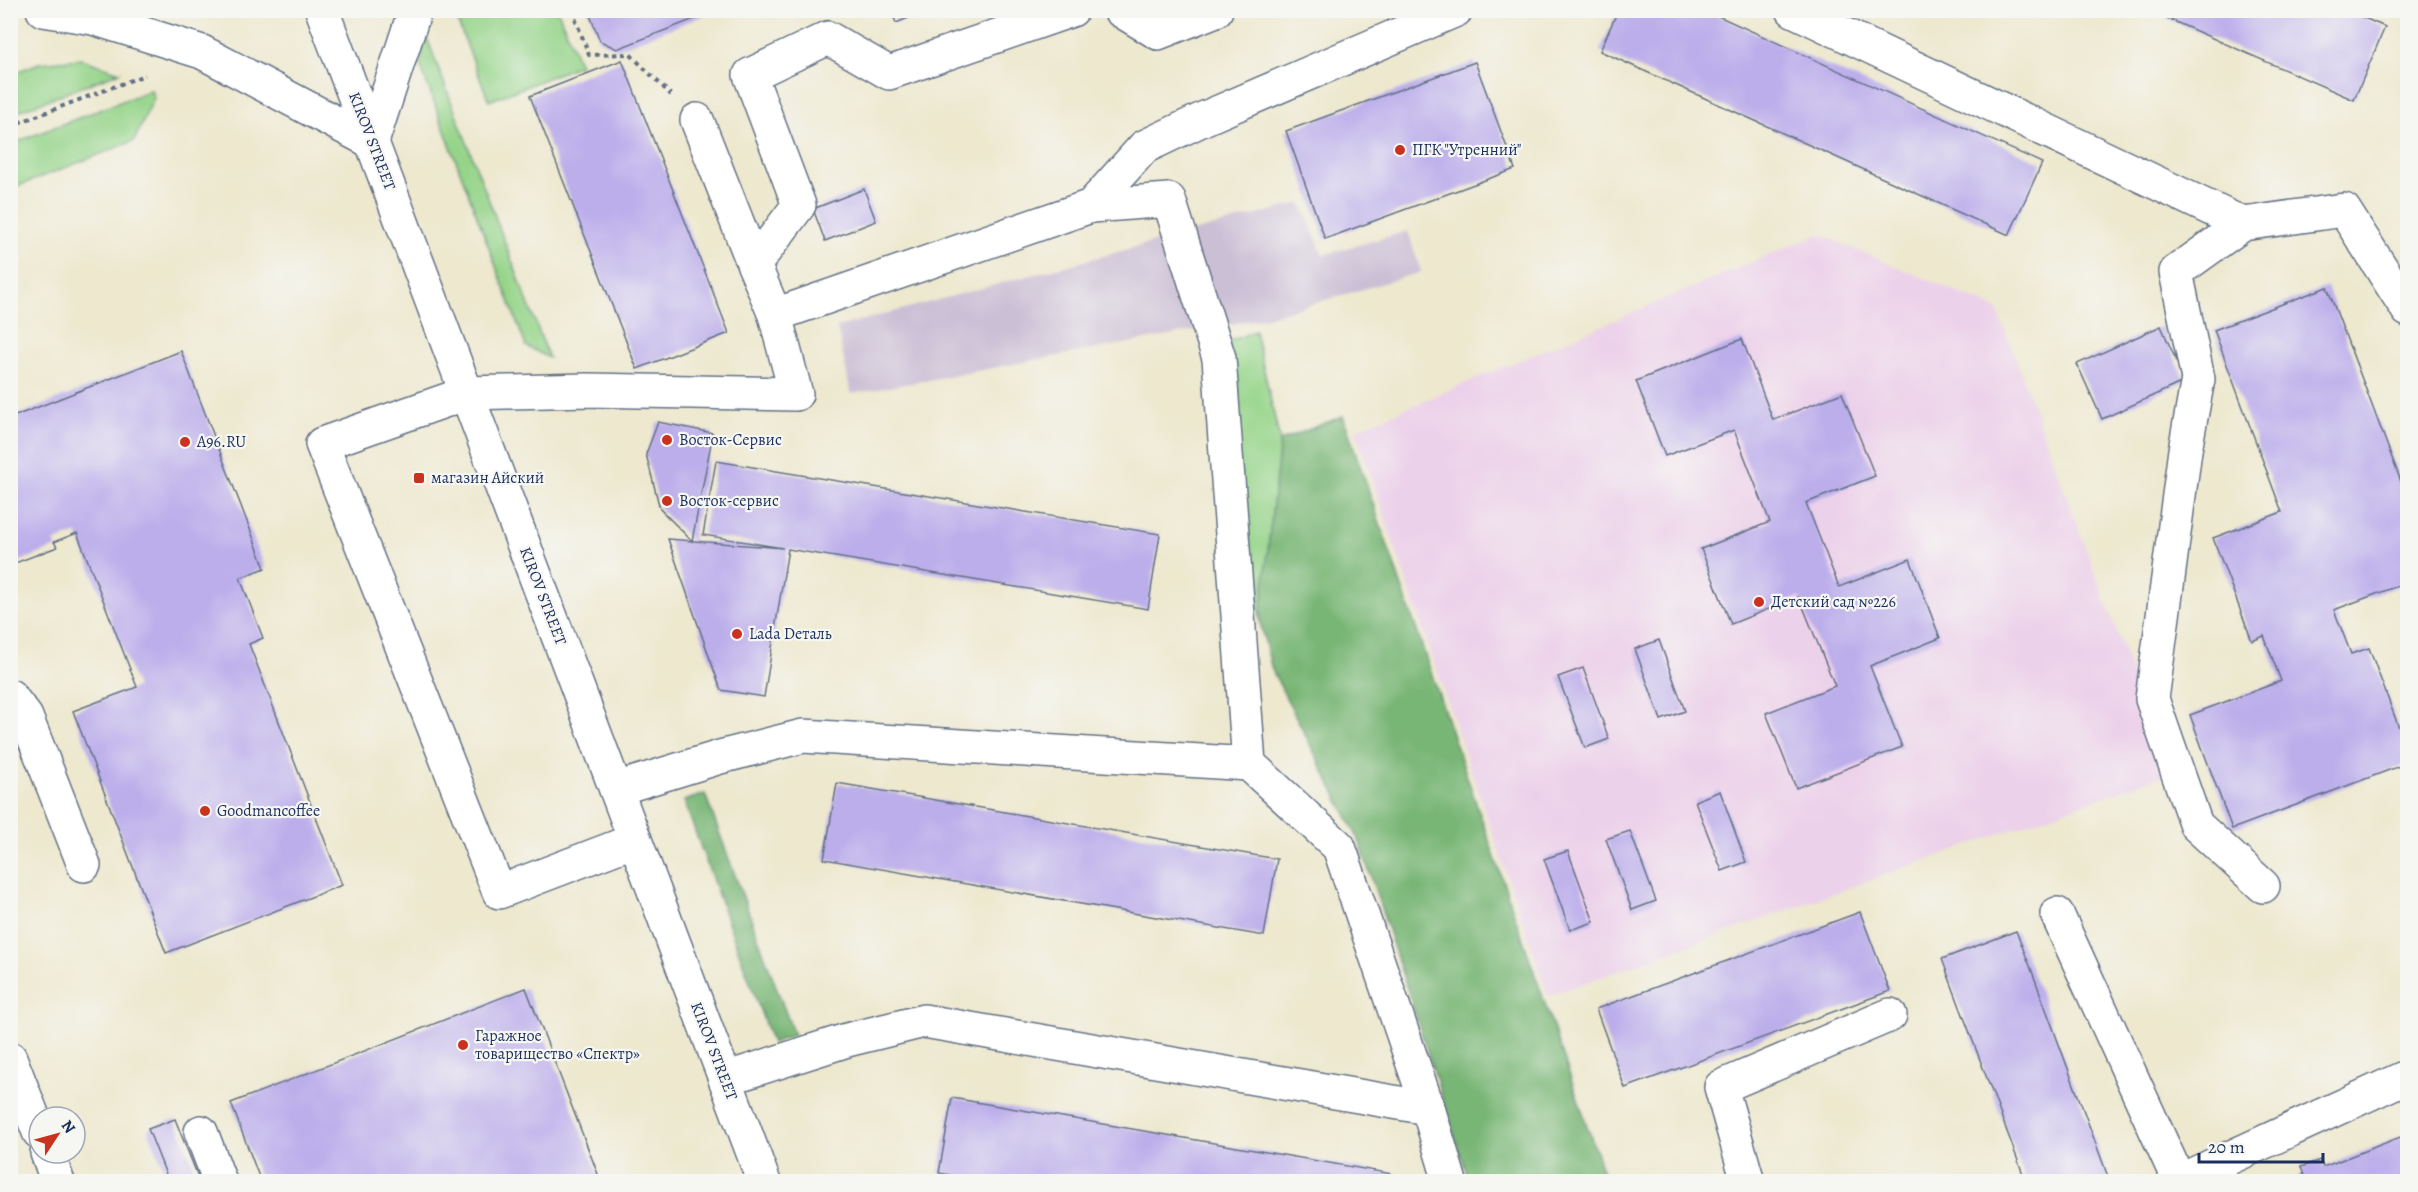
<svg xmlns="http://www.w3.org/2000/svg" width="2418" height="1192" viewBox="0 0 2418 1192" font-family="Alegreya,serif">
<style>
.built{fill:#ecd1ea}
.industrial{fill:#cbbfd5}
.green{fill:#95d489;stroke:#588274;stroke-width:1.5}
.forest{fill:#78b675;stroke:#4a726a;stroke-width:1.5}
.building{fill:#bcaeeb}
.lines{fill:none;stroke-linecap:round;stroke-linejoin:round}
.minor-casing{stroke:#647085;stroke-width:36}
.major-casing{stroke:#647085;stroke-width:36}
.path{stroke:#647085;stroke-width:4;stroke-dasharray:4.5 4.5;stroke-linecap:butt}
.minor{stroke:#fff;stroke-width:33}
.major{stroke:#fff;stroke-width:33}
.poi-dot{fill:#c8321e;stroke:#f6f6f2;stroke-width:2}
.labels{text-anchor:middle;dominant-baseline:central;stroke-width:4.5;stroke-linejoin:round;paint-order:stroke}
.street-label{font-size:16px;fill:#1b2f5e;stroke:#f6f6f2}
.poi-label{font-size:16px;fill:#1b2f5e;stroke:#f6f6f2;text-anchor:start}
</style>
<rect width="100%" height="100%" fill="#f6f6f2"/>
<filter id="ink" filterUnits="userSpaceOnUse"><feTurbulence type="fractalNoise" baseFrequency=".0167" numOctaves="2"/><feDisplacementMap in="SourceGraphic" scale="12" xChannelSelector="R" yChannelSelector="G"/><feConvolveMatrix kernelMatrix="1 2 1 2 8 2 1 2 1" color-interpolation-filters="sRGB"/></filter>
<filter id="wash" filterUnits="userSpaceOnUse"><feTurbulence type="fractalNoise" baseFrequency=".008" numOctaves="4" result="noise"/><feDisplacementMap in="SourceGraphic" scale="24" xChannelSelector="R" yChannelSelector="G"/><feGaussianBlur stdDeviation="1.35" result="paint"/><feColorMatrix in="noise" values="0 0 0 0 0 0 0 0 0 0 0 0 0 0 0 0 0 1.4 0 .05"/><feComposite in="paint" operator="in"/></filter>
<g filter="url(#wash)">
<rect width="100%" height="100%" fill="#ede8ce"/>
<path class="built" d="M 1819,234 L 1997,309 L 2169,773 L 1548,996 L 1355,430 Z"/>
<path class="industrial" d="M 1301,203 L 1323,255 L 1408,231 L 1421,272 L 1264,318 L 851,394 L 837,327 Z"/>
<g class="green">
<path d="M 461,10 L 558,11 L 580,65 L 489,101 L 454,13 Z"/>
<path d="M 425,33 L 549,358 L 526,346 L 420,65 Z"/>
<path d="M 81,59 L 120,72 L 11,114 L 11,74 L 39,63 Z"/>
<path d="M 151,90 L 154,98 L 134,141 L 11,189 L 11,144 Z"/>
<path d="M 1255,331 L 1280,441 L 1260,622 L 1222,344 Z"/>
</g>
<g class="forest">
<path d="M 1343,416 L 1606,1181 L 1469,1181 L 1359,840 L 1272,670 L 1260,622 L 1280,441 Z"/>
<path d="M 705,794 L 794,1035 L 772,1043 L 684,801 Z"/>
</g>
<g id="blocks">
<g class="building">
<path d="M 588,10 L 715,10 L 715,11 L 617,49 L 600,41 Z"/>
<path d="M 891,10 L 926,10 L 926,11 L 896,23 Z"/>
<path d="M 1618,10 L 1705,10 L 2042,163 L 2009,235 L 1600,51 Z"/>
<path d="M 2148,10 L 2346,10 L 2385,27 L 2354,100 Z"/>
<path d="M 622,60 L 729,333 L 637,369 L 530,96 Z"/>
<path d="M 1475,62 L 1515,169 L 1325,239 L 1286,131 Z"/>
<path d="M 864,189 L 876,221 L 825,241 L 813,209 Z"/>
<path d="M 2327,287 L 2408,500 L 2408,582 L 2334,610 L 2351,654 L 2369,648 L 2408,752 L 2408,763 L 2232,829 L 2190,715 L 2281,681 L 2264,636 L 2252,641 L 2213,538 L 2282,512 L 2214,330 Z"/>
<path d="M 2161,326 L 2185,381 L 2102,419 L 2077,364 Z"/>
<path d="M 1742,339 L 1773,420 L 1842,393 L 1875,476 L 1806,503 L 1839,587 L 1910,559 L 1940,638 L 1870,666 L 1902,747 L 1796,788 L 1766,713 L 1835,686 L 1799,597 L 1731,624 L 1701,549 L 1770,522 L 1734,430 L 1665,456 L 1636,381 Z"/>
<path d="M 181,351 L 265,568 L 240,578 L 263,638 L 249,644 L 342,885 L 166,953 L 73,711 L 137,687 L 77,533 L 54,542 L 57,547 L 10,565 L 10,418 Z"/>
<path d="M 658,422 L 713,433 L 692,541 L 660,509 L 646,454 Z"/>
<path d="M 716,461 L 1160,534 L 1148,609 L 788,549 L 764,697 L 721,690 L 668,539 L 783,548 L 703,535 Z"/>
<path d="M 1659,640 L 1685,711 L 1661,720 L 1635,649 Z"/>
<path d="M 1583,668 L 1609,739 L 1585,748 L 1558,677 Z"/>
<path d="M 837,783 L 1277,859 L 1264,936 L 824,859 Z"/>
<path d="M 1720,791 L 1746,862 L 1722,871 L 1695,801 Z"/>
<path d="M 1630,831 L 1656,901 L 1632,910 L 1606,839 Z"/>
<path d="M 1568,851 L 1594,922 L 1570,930 L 1544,859 Z"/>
<path d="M 1860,912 L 1890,991 L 1625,1088 L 1596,1009 Z"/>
<path d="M 2016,931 L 2030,966 L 2110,1182 L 2026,1182 L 1942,959 Z"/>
<path d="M 526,988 L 601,1182 L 261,1182 L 231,1103 Z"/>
<path d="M 952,1098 L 1393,1174 L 1392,1182 L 988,1182 L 939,1173 Z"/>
<path d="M 175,1119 L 200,1182 L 169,1182 L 148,1129 Z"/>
<path d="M 2408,1134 L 2408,1182 L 2288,1182 L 2304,1175 L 2301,1167 L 2320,1160 L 2323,1167 Z"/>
</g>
</g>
</g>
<g filter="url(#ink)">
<use href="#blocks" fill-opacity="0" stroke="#647085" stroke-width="1.5"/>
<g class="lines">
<defs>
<g id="minor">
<path d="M 1120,10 L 1158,33 L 1216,10"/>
<path d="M 1793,10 L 2243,224"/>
<path d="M 697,120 L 754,265 L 799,205 L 750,75 L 828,38 L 889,73 L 1072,10"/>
<path d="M 1091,206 L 1169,200 L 1219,358 L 1249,764 L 1339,847 L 1428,1108 L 1450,1182"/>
<path d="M 754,265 L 775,315"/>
<path d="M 10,696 L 26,717 L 84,865"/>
<path d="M 616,789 L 720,757 L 803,736 L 1249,764"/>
<path d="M 635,840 L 499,892 L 322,444 L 467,393 L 587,390 L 796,394 L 775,315 L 1091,206 L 1144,147 L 1205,118 L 1456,10"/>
<path d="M 2263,886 L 2196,825 L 2152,699 L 2185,450 L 2198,379 L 2176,272 L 2243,224 L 2344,210 L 2408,310"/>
<path d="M 2057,914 L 2179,1181 L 2408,1076"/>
<path d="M 10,1058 L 39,1132"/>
<path d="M 725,1079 L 847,1040 L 924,1021 L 1428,1108"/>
<path d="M 201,1132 L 220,1182"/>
<path d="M 47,1153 L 58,1182"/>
<path d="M 1748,1182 L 1721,1087 L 1890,1015"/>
</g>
<g id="major">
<path d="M 43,10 L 93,18 L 202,52 L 372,142 L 415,10"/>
<path d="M 322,10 L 764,1182"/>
</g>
</defs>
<use href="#minor" class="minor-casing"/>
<use href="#major" class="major-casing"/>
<g class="path">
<path d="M 572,10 L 589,55 L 630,54 L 671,95"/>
<path d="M 10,126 L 145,75"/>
</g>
<use href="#minor" class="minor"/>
<use href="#major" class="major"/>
</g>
</g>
<g class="poi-dot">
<circle cx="1400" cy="150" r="6"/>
<circle cx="667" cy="440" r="6"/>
<circle cx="185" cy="442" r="6"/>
<rect x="413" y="472" width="12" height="12" rx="3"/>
<circle cx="667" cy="501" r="6"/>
<circle cx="1759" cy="602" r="6"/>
<circle cx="737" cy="634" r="6"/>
<circle cx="205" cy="811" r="6"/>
<circle cx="463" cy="1045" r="6"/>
</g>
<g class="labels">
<g class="street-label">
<text transform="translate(372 141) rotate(69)">KIROV STREET</text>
<text transform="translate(543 596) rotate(69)">KIROV STREET</text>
<text transform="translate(714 1051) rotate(69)">KIROV STREET</text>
</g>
<g class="poi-label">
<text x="1412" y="150">ПГК "Утренний"</text>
<text x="679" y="440">Восток-Сервис</text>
<text x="197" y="442">А96.RU</text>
<text x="431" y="478">магазин Айский</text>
<text x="679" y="501">Восток-сервис</text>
<text x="1771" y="602">Детский сад №226</text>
<text x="749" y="634">Lada Dеталь</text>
<text x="217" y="811">Goodmancoffee</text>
<text x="475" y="1036">Гаражное<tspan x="475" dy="18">товарищество «Спектр»</tspan></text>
</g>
</g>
<rect width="2418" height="1192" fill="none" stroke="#f6f6f2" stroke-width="36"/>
<g transform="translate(57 1135) rotate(54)"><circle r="28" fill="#f6f6f2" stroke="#9ea6b7" stroke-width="1.5"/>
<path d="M0-4.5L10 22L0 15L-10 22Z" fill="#c8321e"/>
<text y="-9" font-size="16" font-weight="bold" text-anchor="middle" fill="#1b2f5e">N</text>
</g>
<path d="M2199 1153v9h124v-9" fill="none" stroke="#1b2f5e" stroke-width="3"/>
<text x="2208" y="1153" font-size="18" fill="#1b2f5e" stroke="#f6f6f2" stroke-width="4.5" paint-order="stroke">20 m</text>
</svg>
